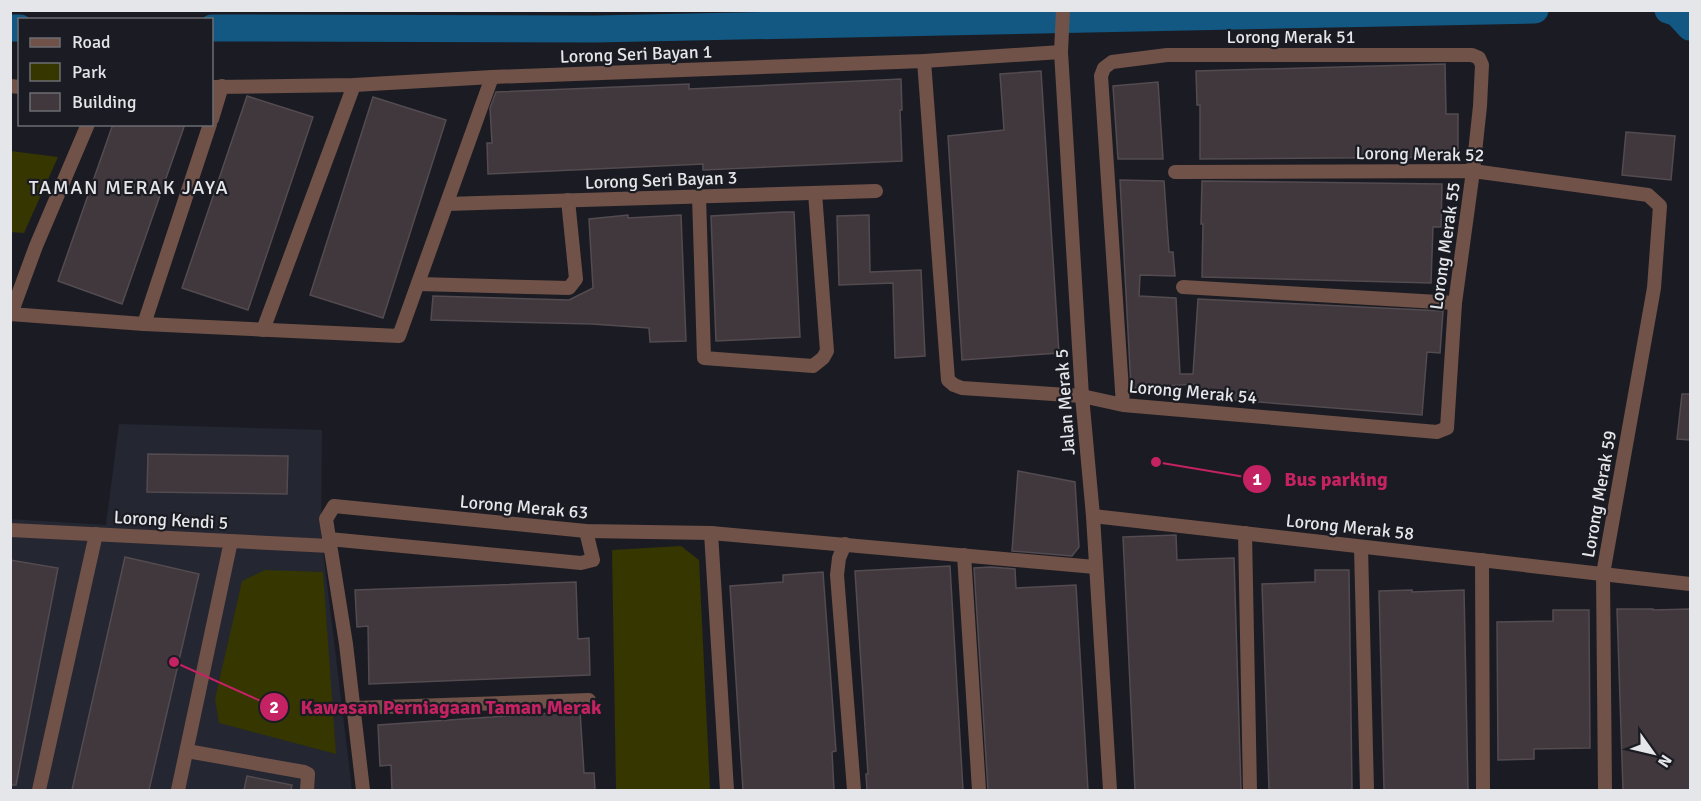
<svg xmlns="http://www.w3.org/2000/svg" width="1701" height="801" viewBox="0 0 1701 801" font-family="Signika,sans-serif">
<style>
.built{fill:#242632}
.green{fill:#353600}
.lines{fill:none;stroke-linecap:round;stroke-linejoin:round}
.river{stroke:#125883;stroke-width:27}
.building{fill:#40383d;stroke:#534b50;stroke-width:1.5}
.street{stroke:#705248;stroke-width:14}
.labels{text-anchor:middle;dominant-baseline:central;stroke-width:4.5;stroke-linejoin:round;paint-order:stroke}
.street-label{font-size:18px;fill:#e5e6ea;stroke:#1b1c23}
.neighbourhood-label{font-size:20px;letter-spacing:1.5px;fill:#e5e6ea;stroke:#1b1c23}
.leader{fill:none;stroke:#c42262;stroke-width:2}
.callout-dot{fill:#c42262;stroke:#1b1c23;stroke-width:2}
.mark-label{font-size:18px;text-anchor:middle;font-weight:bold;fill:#fff}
.callout-label{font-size:20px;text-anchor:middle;font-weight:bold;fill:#c42262;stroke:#1b1c23;stroke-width:4.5;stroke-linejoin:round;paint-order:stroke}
</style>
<rect width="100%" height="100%" fill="#1b1c23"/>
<path class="built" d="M 119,424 L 322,430 L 321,534 L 352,790 L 11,790 L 10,519 L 106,525 Z"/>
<g class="green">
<path d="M 11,151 L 58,157 L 24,233 L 11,232 Z"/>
<path d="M 681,546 L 699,560 L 710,790 L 616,790 L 612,550 Z"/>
<path d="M 265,570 L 323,572 L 336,754 L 219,723 L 215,699 L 242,581 Z"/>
</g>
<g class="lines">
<g class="river">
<path d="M 1668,10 L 1677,13 L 1690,27"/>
<path d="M 10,28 L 20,28"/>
<path d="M 212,28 L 595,29 L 1535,10"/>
</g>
</g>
<g class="building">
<path d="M 1445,64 L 1446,114 L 1458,114 L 1458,157 L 1200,159 L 1200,105 L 1197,105 L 1196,71 Z"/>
<path d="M 1041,71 L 1059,353 L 962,360 L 948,136 L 1004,130 L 1000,74 Z"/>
<path d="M 901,79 L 902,110 L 900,110 L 902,161 L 703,170 L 703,164 L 488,174 L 487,143 L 492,143 L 490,108 L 496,92 L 689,84 L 689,89 Z"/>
<path d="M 1158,82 L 1163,159 L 1118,159 L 1113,86 Z"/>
<path d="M 247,96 L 313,117 L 248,310 L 182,288 Z"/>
<path d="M 373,97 L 446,120 L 383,318 L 310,295 Z"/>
<path d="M 113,124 L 185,124 L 122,304 L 58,281 Z"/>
<path d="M 1626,132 L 1675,136 L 1671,180 L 1622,175 Z"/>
<path d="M 1120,180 L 1164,181 L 1169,252 L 1173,252 L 1175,276 L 1140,275 L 1139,296 L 1176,298 L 1180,374 L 1193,374 L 1198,299 L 1443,311 L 1440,353 L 1427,352 L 1422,415 L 1195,397 L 1196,384 L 1131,388 Z"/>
<path d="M 1202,181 L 1442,184 L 1441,227 L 1433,227 L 1431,283 L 1202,277 L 1203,224 L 1201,224 Z"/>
<path d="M 783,212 L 794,212 L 800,337 L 716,341 L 711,216 Z"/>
<path d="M 628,215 L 628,218 L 681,215 L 686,341 L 650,342 L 649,328 L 592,324 L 431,320 L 433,296 L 569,300 L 593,288 L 589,219 Z"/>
<path d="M 869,215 L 870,272 L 921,270 L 925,356 L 895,358 L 893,283 L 839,285 L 837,216 Z"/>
<path d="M 1682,394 L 1690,394 L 1690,440 L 1677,439 Z"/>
<path d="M 148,454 L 288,456 L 287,494 L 147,492 Z"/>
<path d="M 1018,471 L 1075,482 L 1079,547 L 1072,556 L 1012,551 Z"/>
<path d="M 1176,535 L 1177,560 L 1234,558 L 1241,790 L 1135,790 L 1123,537 Z"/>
<path d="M 125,557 L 199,574 L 149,790 L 72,790 Z"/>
<path d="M 10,560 L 58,568 L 16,785 L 10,785 Z"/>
<path d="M 950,566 L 963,790 L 867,790 L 866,774 L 868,774 L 855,571 Z"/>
<path d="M 991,567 L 1015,569 L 1016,588 L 1076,585 L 1088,790 L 988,790 L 974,568 Z"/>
<path d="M 1315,570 L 1349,570 L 1352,790 L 1269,790 L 1262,584 L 1315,582 Z"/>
<path d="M 823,572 L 836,751 L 832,752 L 834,790 L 743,790 L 730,586 L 783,582 L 783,575 Z"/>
<path d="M 576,582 L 578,639 L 589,638 L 590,675 L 369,684 L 368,626 L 357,627 L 355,590 Z"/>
<path d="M 1412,590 L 1412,592 L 1464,590 L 1468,790 L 1384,790 L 1379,591 Z"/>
<path d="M 1617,609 L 1653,609 L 1653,610 L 1690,609 L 1690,790 L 1623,790 Z"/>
<path d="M 1553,610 L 1589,610 L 1590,748 L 1534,749 L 1534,759 L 1498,760 L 1497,622 L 1553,621 Z"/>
<path d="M 580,711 L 584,773 L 594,773 L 595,790 L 392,790 L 391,765 L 380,766 L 378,725 Z"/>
<path d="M 247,776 L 292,785 L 291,790 L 244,790 Z"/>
</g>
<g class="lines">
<g class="street">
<path d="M 1063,10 L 1061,52 L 1082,396 L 1093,516 L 1110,790"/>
<path d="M 924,61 L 948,380 L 954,385 L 962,388 L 1082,396 L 1123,405 L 1437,432 L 1447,428 L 1455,303 L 1473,171 L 1480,106 L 1482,65 L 1479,58 L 1472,55 L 1167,55 L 1112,62 L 1104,68 L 1101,76 L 1123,405"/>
<path d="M 10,86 L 20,87"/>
<path d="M 212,87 L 354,85 L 492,77 L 924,61 L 1061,52"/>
<path d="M 212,119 L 222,86"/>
<path d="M 1175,172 L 1473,171 L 1648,195 L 1660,206 L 1654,288 L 1603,574 L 1605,790"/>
<path d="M 699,196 L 704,358 L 813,366 L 823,358 L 827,351 L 815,193"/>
<path d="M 447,204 L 876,191"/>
<path d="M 418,284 L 569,288 L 576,279 L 568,200"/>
<path d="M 1183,287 L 1455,303"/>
<path d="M 10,314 L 144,324 L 399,336 L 492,77"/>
<path d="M 11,314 L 36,246 L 88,124"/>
<path d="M 144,324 L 210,124"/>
<path d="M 263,330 L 354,85"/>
<path d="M 1093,516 L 1690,584"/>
<path d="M 10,530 L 330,546"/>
<path d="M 711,533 L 727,790"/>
<path d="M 1245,533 L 1250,790"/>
<path d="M 329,539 L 581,563 L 593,560 L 586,531"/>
<path d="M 845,544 L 839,558 L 837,575 L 854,790"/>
<path d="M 1361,547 L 1367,790"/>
<path d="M 964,555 L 979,790"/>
<path d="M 1482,560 L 1483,790"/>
<path d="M 354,708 L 589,700"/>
<path d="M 187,751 L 304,772 L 308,774 L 307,790"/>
<path d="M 39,790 L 96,534"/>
<path d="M 178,790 L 231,541"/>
<path d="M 363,790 L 346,644 L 326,519 L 334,506 L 586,531 L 711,533 L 1095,567"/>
</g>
</g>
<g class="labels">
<g class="street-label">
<text x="1291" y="37">Lorong Merak 51</text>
<text transform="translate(636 54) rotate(-2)">Lorong Seri Bayan 1</text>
<text transform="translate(1420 154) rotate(1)">Lorong Merak 52</text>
<text transform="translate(661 180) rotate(-2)">Lorong Seri Bayan 3</text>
<text transform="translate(1445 246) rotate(-82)">Lorong Merak 55</text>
<text transform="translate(1193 392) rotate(5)">Lorong Merak 54</text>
<text transform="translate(1065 402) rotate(-94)">Jalan Merak 5</text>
<text transform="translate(1599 494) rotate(-80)">Lorong Merak 59</text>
<text transform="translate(524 507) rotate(5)">Lorong Merak 63</text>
<text transform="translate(171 520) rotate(3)">Lorong Kendi 5</text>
<text transform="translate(1350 527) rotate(6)">Lorong Merak 58</text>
</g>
<g class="neighbourhood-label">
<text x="129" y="187">TAMAN MERAK JAYA</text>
</g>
</g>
<path class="leader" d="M1156 462L1257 479M174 662L274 707"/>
<g class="callout-dot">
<circle cx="1156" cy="462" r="6"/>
<circle cx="174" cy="662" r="6"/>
<circle cx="1257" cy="479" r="15"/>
<circle cx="274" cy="707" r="15"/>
</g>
<g class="mark-label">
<text x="1257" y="485">1</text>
<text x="274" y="713">2</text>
</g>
<g class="callout-label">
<text x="1336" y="486">Bus parking</text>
<text x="451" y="714">Kawasan Perniagaan Taman Merak</text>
</g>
<rect width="1701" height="801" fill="none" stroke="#e5e6ea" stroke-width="24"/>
<rect x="18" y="18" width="195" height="108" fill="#1b1c23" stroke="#6c6d73" stroke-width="1.5"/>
<rect x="30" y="38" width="30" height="9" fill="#705248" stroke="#6c6d73" stroke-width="1.5"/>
<text x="72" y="48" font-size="18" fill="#e5e6ea">Road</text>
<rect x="30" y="63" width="30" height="18" fill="#353600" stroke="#6c6d73" stroke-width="1.5"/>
<text x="72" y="78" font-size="18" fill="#e5e6ea">Park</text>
<rect x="30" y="93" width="30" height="18" fill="#40383d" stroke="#6c6d73" stroke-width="1.5"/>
<text x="72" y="108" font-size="18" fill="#e5e6ea">Building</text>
<g transform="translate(1653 753) rotate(124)" stroke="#1b1c23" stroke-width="4.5" paint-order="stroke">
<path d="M0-4.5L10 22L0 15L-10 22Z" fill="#e5e6ea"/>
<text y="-9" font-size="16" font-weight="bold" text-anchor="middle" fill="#e5e6ea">N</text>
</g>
</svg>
